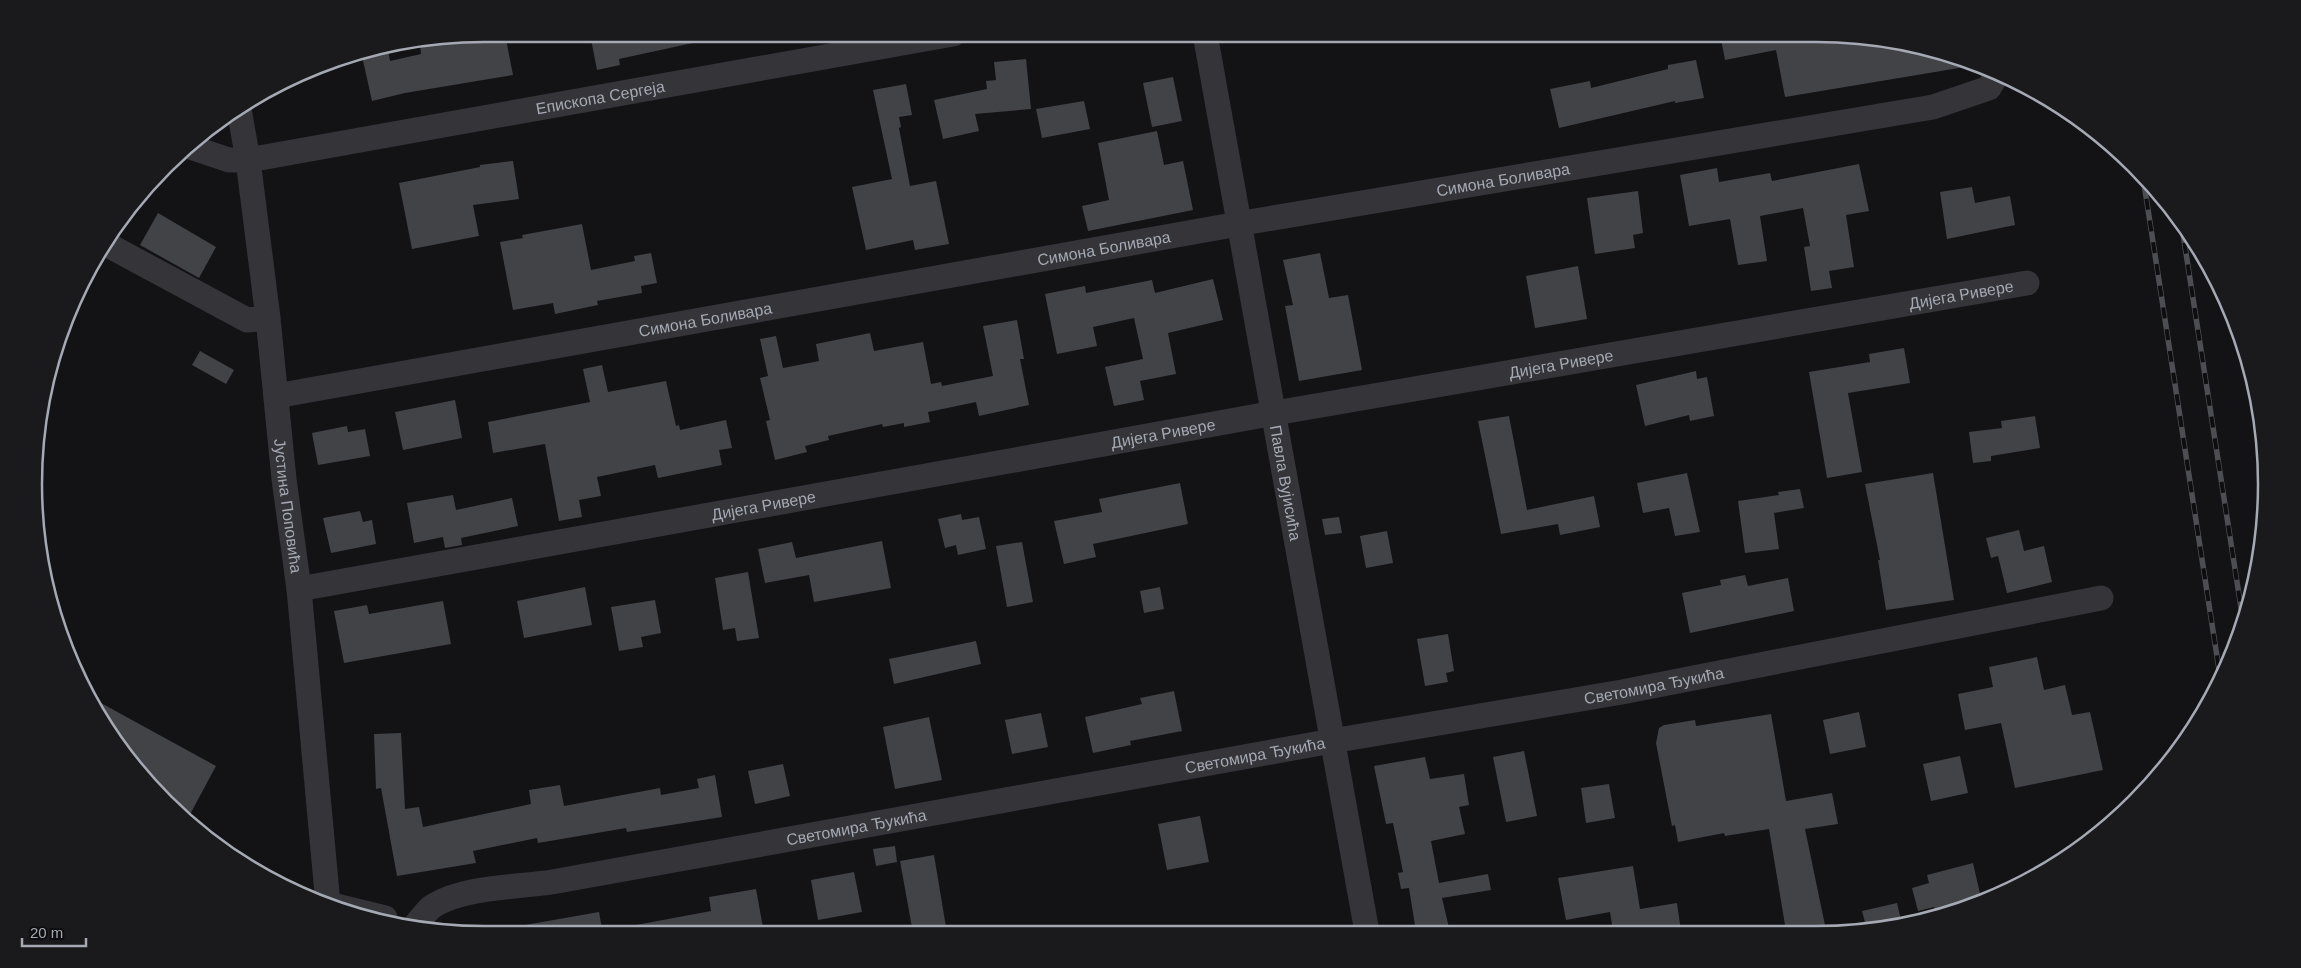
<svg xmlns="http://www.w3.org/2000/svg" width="2301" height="968" viewBox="0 0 2301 968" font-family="Arial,sans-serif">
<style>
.building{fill:#424347}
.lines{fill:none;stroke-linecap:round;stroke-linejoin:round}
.minor{stroke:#343439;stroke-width:25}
.rail-casing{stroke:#4d4e53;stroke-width:5.5}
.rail{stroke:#0e0d0f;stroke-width:4;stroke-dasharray:11;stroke-linecap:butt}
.labels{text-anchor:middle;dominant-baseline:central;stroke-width:4;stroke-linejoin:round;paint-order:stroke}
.street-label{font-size:16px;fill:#a5a9b3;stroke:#0e0d0f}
.rim{fill:none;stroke:#a5a9b3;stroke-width:2.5}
</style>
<rect width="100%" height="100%" fill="#131214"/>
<g class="building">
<path d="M 492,34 L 505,34 L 513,75 L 405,93 L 372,101 L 362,56 L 388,50 L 390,61 L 421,54 L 420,44 Z"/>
<path d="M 621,34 L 701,34 L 702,41 L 619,59 L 620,65 L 597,70 L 591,39 Z"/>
<path d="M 1720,34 L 1817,34 L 1961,58 L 1977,65 L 1785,97 L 1776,50 L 1725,60 Z"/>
<path d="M 1026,59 L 1031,109 L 975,114 L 979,131 L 943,139 L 934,100 L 987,89 L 986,81 L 996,80 L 994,62 Z"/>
<path d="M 1696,60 L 1704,98 L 1675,103 L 1675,101 L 1559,128 L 1550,89 L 1590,81 L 1591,88 L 1668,69 L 1668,65 Z"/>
<path d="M 1173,77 L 1182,121 L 1152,127 L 1143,83 Z"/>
<path d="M 906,84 L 912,115 L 899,117 L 901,127 L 899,128 L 910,186 L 936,181 L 949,244 L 915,250 L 913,240 L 866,250 L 852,187 L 892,179 L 873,90 Z"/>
<path d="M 1084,101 L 1090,129 L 1042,138 L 1036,109 Z"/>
<path d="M 1157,131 L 1164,165 L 1183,161 L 1193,210 L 1088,231 L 1082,206 L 1109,200 L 1098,143 Z"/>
<path d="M 513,161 L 519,199 L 473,205 L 479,236 L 412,249 L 399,183 L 480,167 L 480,165 Z"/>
<path d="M 1859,164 L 1869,211 L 1846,215 L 1854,267 L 1829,271 L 1832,288 L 1811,291 L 1804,247 L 1810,246 L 1803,208 L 1760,216 L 1767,261 L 1738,265 L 1730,219 L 1689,226 L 1680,175 L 1717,168 L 1719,182 L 1770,173 L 1772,181 Z"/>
<path d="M 1972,187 L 1975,203 L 2010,196 L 2015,225 L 1947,239 L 1940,192 Z"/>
<path d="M 1638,191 L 1643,233 L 1633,235 L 1635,248 L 1595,254 L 1587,198 Z"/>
<path d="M 158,213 L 216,247 L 199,278 L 140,245 Z"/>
<path d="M 582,224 L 591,270 L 635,261 L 634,256 L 651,253 L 657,283 L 641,286 L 642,293 L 597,301 L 598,305 L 555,314 L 553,303 L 513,310 L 500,242 L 523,238 L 522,235 Z"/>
<path d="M 1320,253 L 1329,298 L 1348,295 L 1362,370 L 1299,381 L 1285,306 L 1293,305 L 1283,260 Z"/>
<path d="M 1578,266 L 1587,319 L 1535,328 L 1526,276 Z"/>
<path d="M 1213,279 L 1223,320 L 1168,333 L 1176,374 L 1140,381 L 1144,400 L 1114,406 L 1105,367 L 1143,359 L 1134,318 L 1093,327 L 1097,346 L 1057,354 L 1045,294 L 1085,286 L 1086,293 L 1152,280 L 1155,293 Z"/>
<path d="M 1017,320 L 1024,359 L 1020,359 L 1029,405 L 979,416 L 976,402 L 928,412 L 930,422 L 904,427 L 904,423 L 883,427 L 882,424 L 828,436 L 829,440 L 805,446 L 807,452 L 775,460 L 766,421 L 770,420 L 760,378 L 768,376 L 760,339 L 776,336 L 783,368 L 819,361 L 816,344 L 870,333 L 874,351 L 923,342 L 931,384 L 941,382 L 942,386 L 993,376 L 983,326 Z"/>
<path d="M 1904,348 L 1910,383 L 1848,393 L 1862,472 L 1827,478 L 1809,372 L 1870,362 L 1869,354 Z"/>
<path d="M 200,351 L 234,370 L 226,384 L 192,365 Z"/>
<path d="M 602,365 L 608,392 L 666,381 L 676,426 L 679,425 L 680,430 L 726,420 L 732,448 L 719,450 L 722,465 L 658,478 L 655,465 L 597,477 L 601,496 L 579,500 L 582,517 L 559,521 L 545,444 L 493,453 L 488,422 L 590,402 L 583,369 Z"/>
<path d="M 1696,371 L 1697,379 L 1707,377 L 1714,416 L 1690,421 L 1689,415 L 1645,426 L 1636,385 Z"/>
<path d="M 455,400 L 462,438 L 403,450 L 395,412 Z"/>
<path d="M 1509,416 L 1527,510 L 1594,496 L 1600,527 L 1560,535 L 1558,524 L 1501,534 L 1478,421 Z"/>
<path d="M 2035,416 L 2040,448 L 1991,456 L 1991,461 L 1973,463 L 1969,432 L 2002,428 L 2001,421 Z"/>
<path d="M 347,426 L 348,432 L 365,429 L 370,456 L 318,465 L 312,433 Z"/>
<path d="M 1687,473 L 1700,532 L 1675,536 L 1669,508 L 1643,513 L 1637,483 Z"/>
<path d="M 1933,473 L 1954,600 L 1886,610 L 1878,560 L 1880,560 L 1865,484 Z"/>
<path d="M 1180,483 L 1188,524 L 1093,544 L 1096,557 L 1064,564 L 1054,521 L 1102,512 L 1099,499 Z"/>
<path d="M 1800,489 L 1804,508 L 1774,513 L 1779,549 L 1745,553 L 1738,501 L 1779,495 L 1778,492 Z"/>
<path d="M 453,495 L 456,510 L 512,498 L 518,526 L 461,538 L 462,545 L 445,548 L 443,537 L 414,543 L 407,503 Z"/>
<path d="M 360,511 L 363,522 L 372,520 L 376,544 L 331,553 L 323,518 Z"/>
<path d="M 961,514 L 962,520 L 979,517 L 986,549 L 958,555 L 956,545 L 945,548 L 938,519 Z"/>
<path d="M 1339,517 L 1342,533 L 1325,535 L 1322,519 Z"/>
<path d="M 2019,530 L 2024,551 L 2044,546 L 2052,582 L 2007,593 L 1998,556 L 1991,558 L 1986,538 Z"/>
<path d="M 1387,531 L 1393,563 L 1366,568 L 1360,536 Z"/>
<path d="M 882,541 L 891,588 L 814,602 L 809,575 L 765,583 L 758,549 L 792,542 L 796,558 Z"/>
<path d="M 1022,542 L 1033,602 L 1007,607 L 996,546 Z"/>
<path d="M 748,572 L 759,638 L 737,641 L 735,628 L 723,630 L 715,578 Z"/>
<path d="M 1745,575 L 1748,586 L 1788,578 L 1794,611 L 1690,633 L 1682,593 L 1721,585 L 1720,580 Z"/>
<path d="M 585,587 L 592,625 L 524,638 L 517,601 Z"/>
<path d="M 1160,587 L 1164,609 L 1144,613 L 1140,591 Z"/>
<path d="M 655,600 L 661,633 L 641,637 L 643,647 L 619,651 L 611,607 Z"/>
<path d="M 443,601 L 451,644 L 344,663 L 334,611 L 367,605 L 369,614 Z"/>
<path d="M 1448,634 L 1454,671 L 1446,673 L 1448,682 L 1425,686 L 1417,639 Z"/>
<path d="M 976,641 L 981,664 L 894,684 L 889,659 Z"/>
<path d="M 2037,657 L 2044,690 L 2065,685 L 2072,715 L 2090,712 L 2103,770 L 2015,788 L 2001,723 L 1965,730 L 1958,694 L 1993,687 L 1989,667 Z"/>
<path d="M 1174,691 L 1182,731 L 1130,741 L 1131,745 L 1093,753 L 1085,717 L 1142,704 L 1140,698 Z"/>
<path d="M 90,697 L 216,766 L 187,820 L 145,781 L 94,709 Z"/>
<path d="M 1859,712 L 1866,747 L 1830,754 L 1823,720 Z"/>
<path d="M 1041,713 L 1048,747 L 1012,754 L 1005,720 Z"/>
<path d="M 1771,714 L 1786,801 L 1832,793 L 1838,824 L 1805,829 L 1826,930 L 1786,931 L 1769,829 L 1725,836 L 1724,833 L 1678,842 L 1675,825 L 1672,826 L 1656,743 L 1659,728 L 1664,725 L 1695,720 L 1696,726 Z"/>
<path d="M 929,717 L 942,780 L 895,789 L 883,727 Z"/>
<path d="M 401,733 L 405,809 L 419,807 L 423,827 L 531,804 L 529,790 L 560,785 L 564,806 L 660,788 L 661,795 L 699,788 L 697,779 L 715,775 L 722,817 L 627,832 L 626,828 L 538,843 L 537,838 L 473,851 L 476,863 L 397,876 L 381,788 L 376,789 L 374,734 Z"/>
<path d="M 1524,751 L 1537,816 L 1506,822 L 1493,757 Z"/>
<path d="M 1960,756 L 1968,793 L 1931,801 L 1923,764 Z"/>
<path d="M 1425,757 L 1430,779 L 1464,774 L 1469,805 L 1459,807 L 1465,834 L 1431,841 L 1439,883 L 1488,874 L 1491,890 L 1442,898 L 1450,932 L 1416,932 L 1409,888 L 1401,889 L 1398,873 L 1403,872 L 1393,823 L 1386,824 L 1374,766 Z"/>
<path d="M 783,764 L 790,796 L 755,804 L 748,771 Z"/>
<path d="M 1609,784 L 1615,818 L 1586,823 L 1581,788 Z"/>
<path d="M 1200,816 L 1209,862 L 1167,870 L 1158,824 Z"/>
<path d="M 895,846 L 897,862 L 876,866 L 873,849 Z"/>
<path d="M 934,855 L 947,933 L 913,933 L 900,861 Z"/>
<path d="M 1973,863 L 1981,898 L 1973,900 L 1974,904 L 1935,914 L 1934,907 L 1918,911 L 1912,888 L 1929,883 L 1927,875 Z"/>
<path d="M 1633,866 L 1640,909 L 1677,903 L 1681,931 L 1613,931 L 1610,912 L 1566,920 L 1558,878 Z"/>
<path d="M 854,872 L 862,912 L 818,920 L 811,880 Z"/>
<path d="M 756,889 L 764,933 L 637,934 L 636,925 L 711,911 L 709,897 Z"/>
<path d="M 1897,903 L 1902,924 L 1876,930 L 1867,930 L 1862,911 Z"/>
<path d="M 599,912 L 603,934 L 526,934 L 525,925 Z"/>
</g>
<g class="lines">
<g class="minor">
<path id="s1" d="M 1205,34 C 1261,333 1311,633 1367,932"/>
<path id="s2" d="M 239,109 L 248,160 L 268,318 L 284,479 L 299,589 L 328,904"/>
<path id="s3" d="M 187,146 L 229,160 L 248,160 L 953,34"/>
<path d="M 106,244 L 247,320 L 268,318"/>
<path id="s4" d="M 276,396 L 1255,221 L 1933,107 L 1989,88 L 1997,74"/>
<path id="s5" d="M 299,589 L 1275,413 L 2027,283"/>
<path d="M 328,904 L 385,918"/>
<path id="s6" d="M 417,923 C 422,918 427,910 433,906 C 463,887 517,887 552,882 L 1332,741 L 1622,692 L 2101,598"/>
</g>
<defs>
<g id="rail">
<path d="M 2143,177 L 2220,676"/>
<path d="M 2181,221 L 2244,627"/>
</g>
</defs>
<use href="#rail" class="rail-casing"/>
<use href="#rail" class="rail"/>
</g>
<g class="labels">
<g class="street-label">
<text stroke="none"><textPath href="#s3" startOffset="421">Епископа Сергеја</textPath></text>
<text stroke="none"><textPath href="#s4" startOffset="1246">Симона Боливара</textPath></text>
<text stroke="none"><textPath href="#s4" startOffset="841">Симона Боливара</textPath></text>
<text stroke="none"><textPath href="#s5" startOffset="1688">Дијега Ривере</textPath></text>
<text stroke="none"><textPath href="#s4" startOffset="436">Симона Боливара</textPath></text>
<text stroke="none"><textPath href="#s5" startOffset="1282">Дијега Ривере</textPath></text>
<text stroke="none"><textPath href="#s5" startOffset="878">Дијега Ривере</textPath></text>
<text stroke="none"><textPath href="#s1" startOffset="456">Павла Вујисића</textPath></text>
<text stroke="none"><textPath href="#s5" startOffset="472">Дијега Ривере</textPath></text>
<text stroke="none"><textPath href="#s2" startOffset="400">Јустина Поповића</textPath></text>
<text stroke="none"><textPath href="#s6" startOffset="1265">Светомира Ђукића</textPath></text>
<text stroke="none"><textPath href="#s6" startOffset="860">Светомира Ђукића</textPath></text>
<text stroke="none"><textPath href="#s6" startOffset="455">Светомира Ђукића</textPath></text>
</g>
</g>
<path d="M0 0H2301V968H0ZM484 42H1816A442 442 0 0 1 2258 484V484A442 442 0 0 1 1816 926H484A442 442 0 0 1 42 484V484A442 442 0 0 1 484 42Z" fill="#1a191c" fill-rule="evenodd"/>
<path class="rim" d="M484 42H1816A442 442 0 0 1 2258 484V484A442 442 0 0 1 1816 926H484A442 442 0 0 1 42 484V484A442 442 0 0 1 484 42Z"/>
<path d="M22 938v8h64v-8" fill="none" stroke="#a5a9b3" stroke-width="2.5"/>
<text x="30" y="938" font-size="15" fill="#a5a9b3" stroke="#0e0d0f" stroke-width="4" paint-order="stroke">20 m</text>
</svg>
